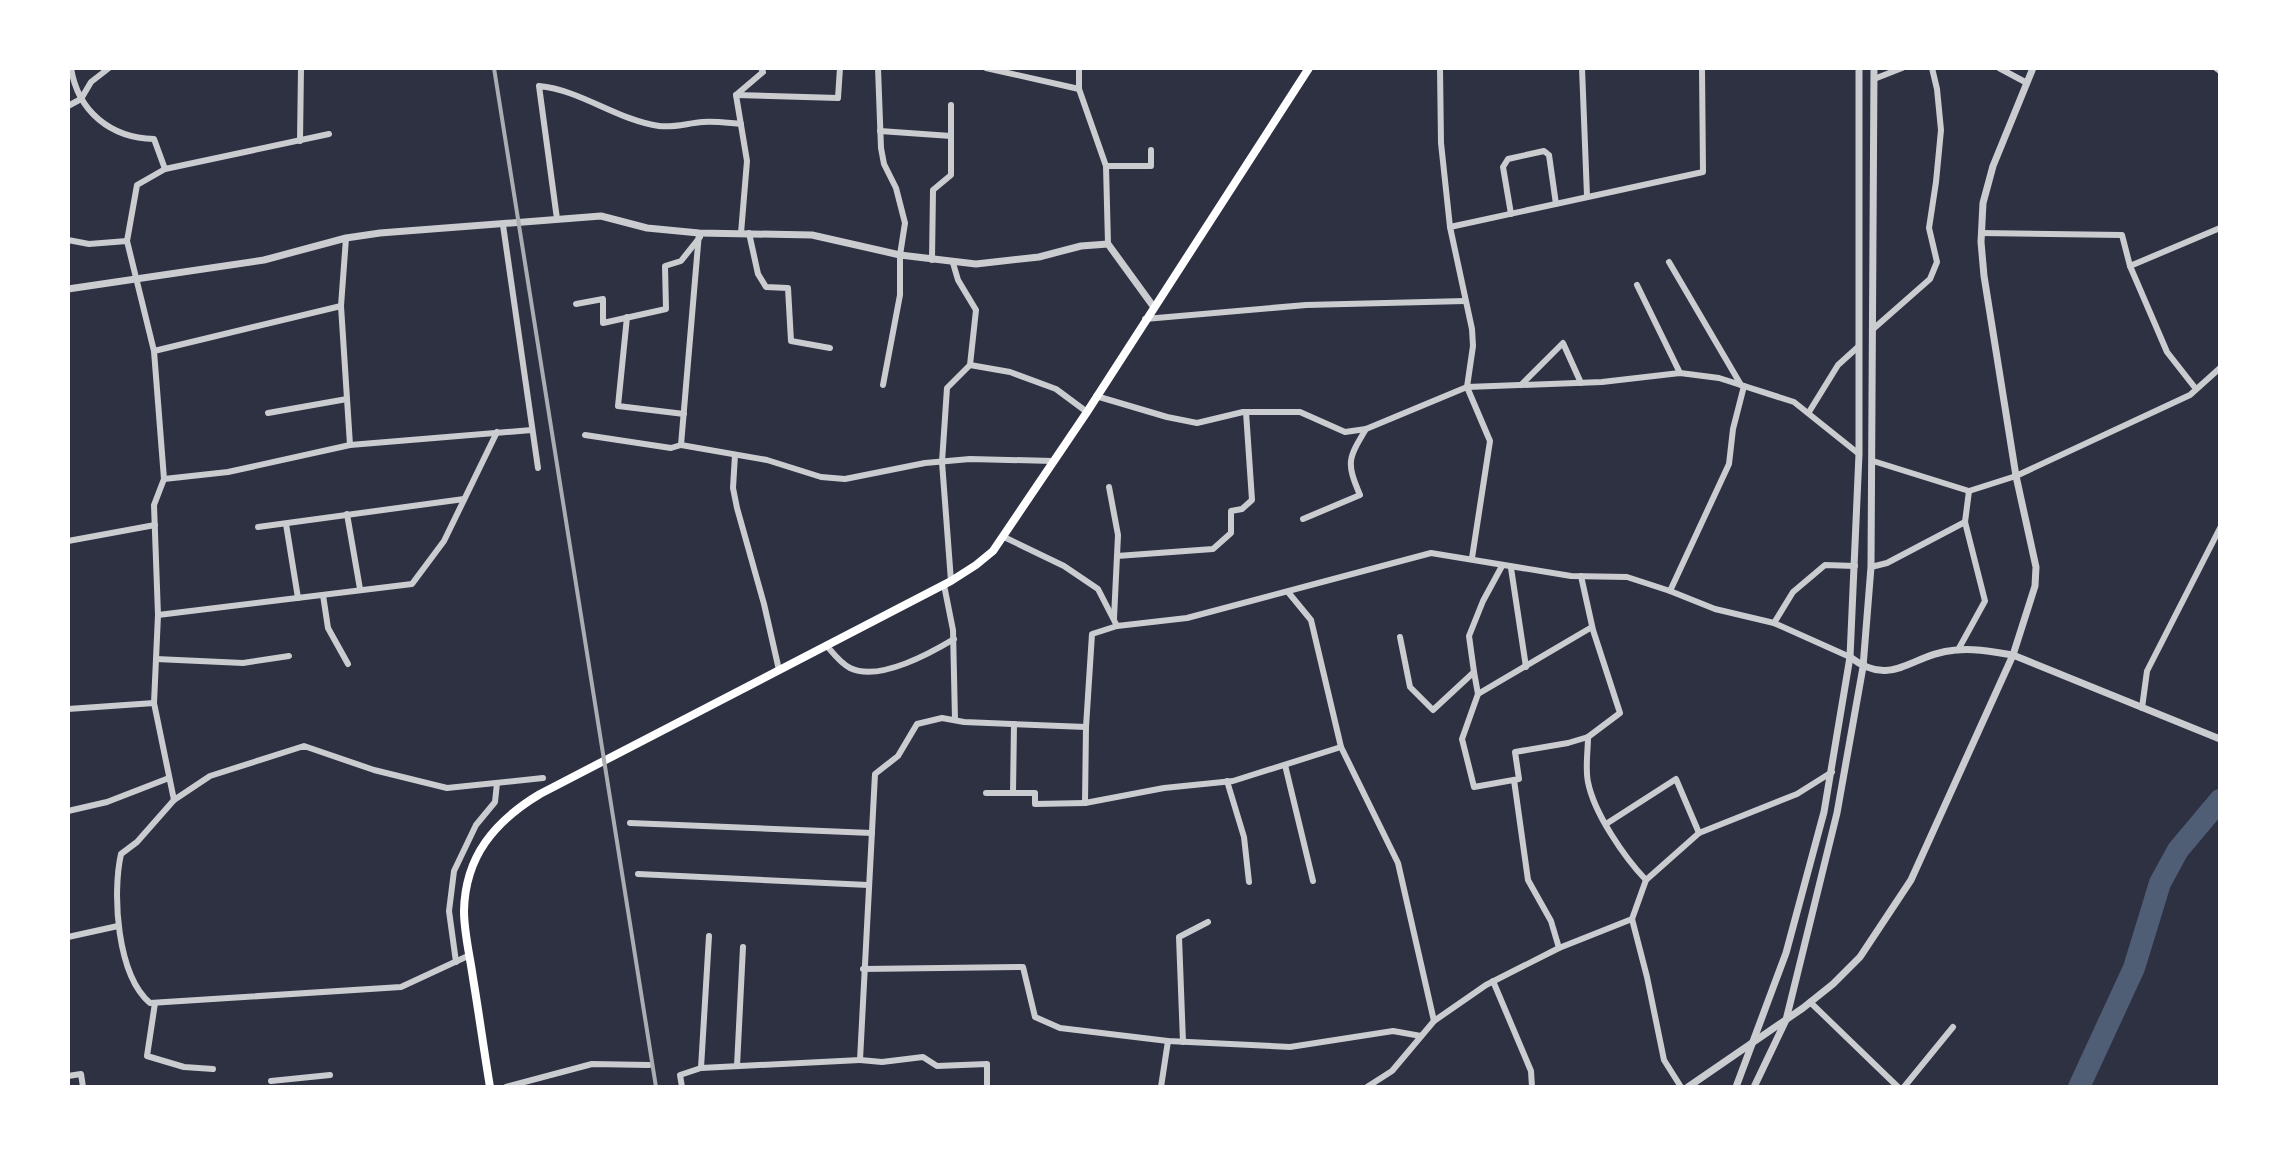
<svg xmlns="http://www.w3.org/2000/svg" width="2288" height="1155" viewBox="0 0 2288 1155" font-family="Karla,sans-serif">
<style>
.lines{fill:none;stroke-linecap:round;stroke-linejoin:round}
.river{stroke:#4f5d75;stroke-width:22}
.minor{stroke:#caccd0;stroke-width:6}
.tertiary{stroke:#caccd0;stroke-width:7}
.secondary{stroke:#fff;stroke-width:8}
.rail{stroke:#abadb3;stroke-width:4}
</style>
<rect width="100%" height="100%" fill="#2d3142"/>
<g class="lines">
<path class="river" d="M 2079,1087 L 2134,968 L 2160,883 L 2178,850 L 2220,800"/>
<g class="minor">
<path d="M 71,68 C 78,112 111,138 154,139 L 165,169"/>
<path d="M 878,68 L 881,148 L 884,164 L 896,188 L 905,223 L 900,255 L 900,295 L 883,385"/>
<path d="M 986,68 L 1079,89"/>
<path d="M 1079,68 L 1079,89 L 1106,166 L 1108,244"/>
<path d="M 1440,68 L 1441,143 L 1450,227 L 1472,329 L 1473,346 L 1467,387 L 1490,441 L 1472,558"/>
<path d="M 1582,68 L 1587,196"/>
<path d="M 1999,68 L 2027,83"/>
<path d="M 2216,68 L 2220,71"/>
<path d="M 1874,79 L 1902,68"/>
<path d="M 736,95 L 838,98 L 840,68"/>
<path d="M 68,106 L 81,99 L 91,82 L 109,68"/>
<path d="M 880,131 L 951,136"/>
<path d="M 300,141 L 301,68"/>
<path d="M 1106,166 L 1151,166 L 1151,150"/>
<path d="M 1511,214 L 1503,167 L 1508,159 L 1544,151 L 1549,155 L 1556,204"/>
<path d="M 557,219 L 539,86 C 581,90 617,120 659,126 C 674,128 688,123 703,122 C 715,121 728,123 741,124"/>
<path d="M 503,225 L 538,468"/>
<path d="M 1450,227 L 1703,172 L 1702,68"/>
<path d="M 699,233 L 681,445 L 767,460 L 821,477 L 845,479 L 925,463 L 970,459 L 1053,461"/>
<path d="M 741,233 L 747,161 L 736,95 L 763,72 L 761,68"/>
<path d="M 749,233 L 758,274 L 766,287 L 788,288 L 791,341 L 830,348"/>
<path d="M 1981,233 L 2122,235 L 2130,266 L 2167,352 L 2196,389"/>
<path d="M 346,238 L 341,306 L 350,445"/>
<path d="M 68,240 L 89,244 L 127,241"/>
<path d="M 932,260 L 933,190 L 951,175 L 951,105"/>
<path d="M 1669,262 L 1741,385"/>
<path d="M 2130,266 L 2220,228"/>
<path d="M 1637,285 L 1680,373"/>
<path d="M 576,304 L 603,299 L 603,323 L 666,309 L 665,266 L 681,261 L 700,237"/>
<path d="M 627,317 L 618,406 L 684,414"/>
<path d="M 1145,319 L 1306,305 L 1465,301"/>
<path d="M 1872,330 L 1930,279 L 1937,262 L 1929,228 L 1936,182 L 1941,130 L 1937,89 L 1932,68"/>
<path d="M 154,351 L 341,306"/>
<path d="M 970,365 L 1010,372 L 1056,389 L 1087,412"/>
<path d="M 1521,385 L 1563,343 L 1581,383"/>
<path d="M 1096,396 L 1167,417 L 1197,423 L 1243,412 L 1300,412 L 1345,432 L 1366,429 L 1467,387 L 1602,382 L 1680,373 L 1719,378 L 1794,402 L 1859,454"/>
<path d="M 1809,412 L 1838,365 L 1859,346"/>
<path d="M 268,413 L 347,399"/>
<path d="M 585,435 L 671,448 L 681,445"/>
<path d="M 735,455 L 733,488 L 737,508 L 764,604 L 779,670"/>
<path d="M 1873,461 L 1969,491 L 2016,476 L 2190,395 L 2220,368"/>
<path d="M 164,479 L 228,472 L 350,445 L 532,430"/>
<path d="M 1109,487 L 1118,535 L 1114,618"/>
<path d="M 347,514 L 360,589"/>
<path d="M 1303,519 L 1360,495 C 1346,462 1348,459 1366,429"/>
<path d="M 286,524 L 298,598"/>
<path d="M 258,527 L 464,499"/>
<path d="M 1004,537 L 1064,566 L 1098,589 L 1117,626 L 1187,618 L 1431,553 L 1571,576 L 1627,577 L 1670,591 L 1715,609 L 1774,623 L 1850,657"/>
<path d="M 68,541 L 155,525"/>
<path d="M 1117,556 L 1213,549 L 1231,533 L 1231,511 L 1242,509 L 1252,500 L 1246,412"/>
<path d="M 1871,567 L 1887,563 L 1965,522"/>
<path d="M 1511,568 L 1526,667"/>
<path d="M 1581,576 L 1593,630 L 1620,713 L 1588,737 C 1588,751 1585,768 1588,782 C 1594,813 1624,857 1646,880"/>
<path d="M 951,581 L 942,462 L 947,388 L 970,365 L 976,310 L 958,280 L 953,263"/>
<path d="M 944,585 L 953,630 L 955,720"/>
<path d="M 1670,591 L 1729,464 L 1733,429 L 1744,386"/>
<path d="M 1288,592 L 1311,620 L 1341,747 L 1398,863 L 1434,1021"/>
<path d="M 323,595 L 328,628 L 348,664"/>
<path d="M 158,615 L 412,584 L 444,541 L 497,432"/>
<path d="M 1774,623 L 1793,592 L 1825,565 L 1855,566"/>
<path d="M 1400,637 L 1410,687 L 1433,710 L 1474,672 L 1478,694"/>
<path d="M 826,645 C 833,653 840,663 850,668 C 879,682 929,654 954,639"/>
<path d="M 1958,650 L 1985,601 L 1965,522 L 1969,491"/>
<path d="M 156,659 L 243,663 L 289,656"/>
<path d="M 1474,672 L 1469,636 L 1483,601 L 1502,566"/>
<path d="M 2142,708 L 2147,671 L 2220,528"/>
<path d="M 68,709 L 154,703"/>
<path d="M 1086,727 L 1085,803 L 1164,788 L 1233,781 L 1341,747"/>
<path d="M 1588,737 L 1568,743 L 1515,752 L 1519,779 L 1474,787 L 1462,739 L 1478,694 L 1592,627"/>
<path d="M 1285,765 L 1313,881"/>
<path d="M 1514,780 L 1528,880 L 1551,921 L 1559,948"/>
<path d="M 1227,781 L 1244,837 L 1249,882"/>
<path d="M 986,793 L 1035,793 L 1035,804 L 1085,803"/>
<path d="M 1013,793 L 1014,724"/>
<path d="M 174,800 L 154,703 L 158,615 L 154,505 L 164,479 L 154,351 L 127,241 L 137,185 L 165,169 L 329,134"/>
<path d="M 68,811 L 107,802 L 169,778"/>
<path d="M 630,823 L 872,833"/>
<path d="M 1606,824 L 1676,779 L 1699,833"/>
<path d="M 638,874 L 868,885"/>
<path d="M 1632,919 L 1647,977 L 1664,1060 L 1681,1087"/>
<path d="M 68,937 L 118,926"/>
<path d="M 470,955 L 401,987 L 150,1003 C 117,975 112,894 121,854 L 137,842 L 174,800 L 210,776 L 304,746 L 374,770 L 447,788 L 543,778"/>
<path d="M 456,962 L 449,911 L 454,871 L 476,825 L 495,802 L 497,783"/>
<path d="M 863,969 L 1023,967 L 1035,1017 L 1060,1028 L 1168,1041 L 1290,1047 L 1393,1031 L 1421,1036"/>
<path d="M 1493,981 L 1531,1071 L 1532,1087"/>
<path d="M 1810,1002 L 1898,1087"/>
<path d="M 155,1003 L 147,1056 L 184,1067 L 213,1069"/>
<path d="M 1183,1042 L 1179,937 L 1208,922"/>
<path d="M 860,1060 L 882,1062 L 923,1057 L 937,1066 L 987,1064 L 987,1087"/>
<path d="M 737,1066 L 743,947"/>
<path d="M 701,1068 L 709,936"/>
<path d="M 68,1076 L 81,1074 L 83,1087"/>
<path d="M 271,1081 L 330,1075"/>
<path d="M 506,1087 L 592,1064 L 649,1065"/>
<path d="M 682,1087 L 680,1075 L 701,1068 L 860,1060 L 875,774 L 898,756 L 917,724 L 942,718 L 964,722 L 1086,727 L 1092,634 L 1117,626"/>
<path d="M 1161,1087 L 1168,1041"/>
<path d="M 1367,1087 L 1392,1071 L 1434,1021 L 1486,985 L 1559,948 L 1632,919 L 1646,880 L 1699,833 L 1797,794 L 1832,772"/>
<path d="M 1904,1087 L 1953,1027"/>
</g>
<g class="tertiary">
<path d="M 68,289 L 264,260 L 346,238 L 380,233 L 601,216 L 647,228 L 699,233 L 812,235 L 900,255 L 976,264 L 1039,257 L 1081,246 L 1108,244 L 1153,306"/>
<path d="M 1850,657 C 1893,690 1911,653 1956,650 C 1975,648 1994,652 2013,655 L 2220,739"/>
<path d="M 1688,1087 L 1803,1008 L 1833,984 L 1860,957 L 1911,880 L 2013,655 L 2035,586 L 2036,567 L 2016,476 L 1984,276 L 1981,242 L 1983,203 L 1993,166 L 2033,68"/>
<path d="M 1736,1087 L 1786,953 L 1824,812 L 1850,657 L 1859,454 L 1859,68"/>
<path d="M 1754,1087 L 1786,1020 L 1837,813 L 1863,667 L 1871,567 L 1874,68"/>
</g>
<path class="secondary" d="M 490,1087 C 484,1051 479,1014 473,978 C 470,956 464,933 464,911 C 465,856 495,821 540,794 L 951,581 L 976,565 L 993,551 L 1087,412 L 1309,68"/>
<path class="rail" d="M 494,68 L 656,1087"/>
</g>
<rect width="2288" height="1155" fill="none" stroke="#ffffff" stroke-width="140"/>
</svg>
